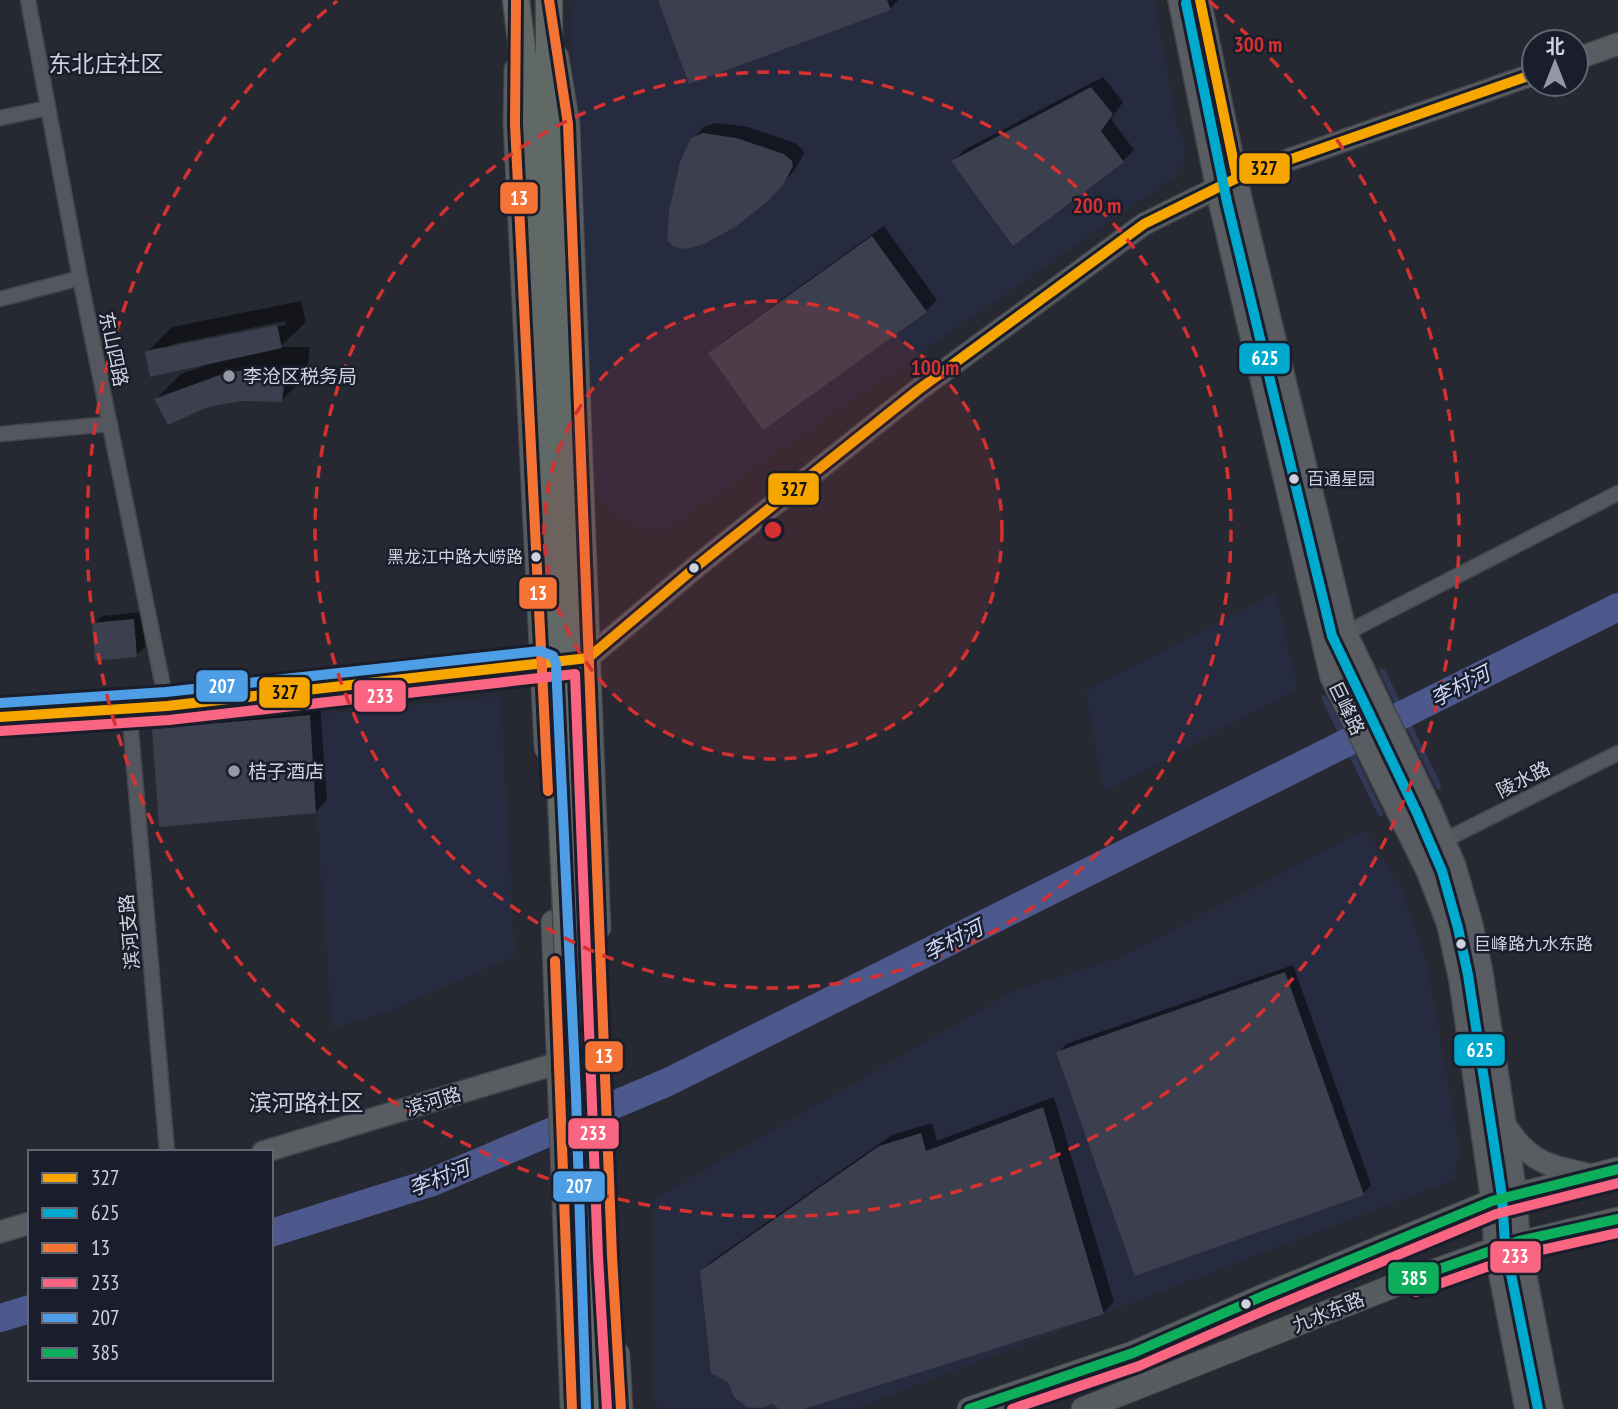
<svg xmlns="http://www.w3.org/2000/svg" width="1618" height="1409" viewBox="0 0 1618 1409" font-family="'PT Sans Narrow','Noto Sans SC',sans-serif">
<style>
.built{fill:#262b3f}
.green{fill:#303855}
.shadow{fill:#0007;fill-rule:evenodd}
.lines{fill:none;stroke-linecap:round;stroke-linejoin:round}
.river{stroke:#4d598c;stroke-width:28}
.building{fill:#3c3f4d}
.street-casing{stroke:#43454c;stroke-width:17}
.secondary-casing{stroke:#43454c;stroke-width:24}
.primary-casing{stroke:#43454c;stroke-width:25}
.highway-casing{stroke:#43454c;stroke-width:29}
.street{stroke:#54585e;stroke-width:14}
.secondary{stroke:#595d62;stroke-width:21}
.primary{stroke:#575d5e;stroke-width:23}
.highway{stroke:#606966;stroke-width:26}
.highway-bridge-casing{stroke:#43454c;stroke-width:29;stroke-linecap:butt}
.highway-bridge{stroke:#606966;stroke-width:26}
.bus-1-casing{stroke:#191d2c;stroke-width:16}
.bus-2-casing{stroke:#191d2c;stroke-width:16}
.bus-3-casing{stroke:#191d2c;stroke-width:16}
.bus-4-casing{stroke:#191d2c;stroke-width:16}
.bus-5-casing{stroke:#191d2c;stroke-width:16}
.bus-6-casing{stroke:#191d2c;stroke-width:16}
.bus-1{stroke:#f7a600;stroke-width:10}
.bus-2{stroke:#00a9ce;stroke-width:10}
.bus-3{stroke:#f57335;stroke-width:10}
.bus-4{stroke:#fa6682;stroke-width:10}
.bus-5{stroke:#4d9ee5;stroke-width:10}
.bus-6{stroke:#0daf5c;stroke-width:10}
.ring{fill:none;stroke:#d63131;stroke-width:3.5;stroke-dasharray:12 9}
.poi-dot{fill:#9498a2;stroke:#191d2c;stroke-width:2.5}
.bus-dot{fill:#d0d3de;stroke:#191d2c;stroke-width:2.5}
.labels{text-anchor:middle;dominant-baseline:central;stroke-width:5;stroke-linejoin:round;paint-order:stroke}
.bus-label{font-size:17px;fill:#d0d3de;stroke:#191d2c;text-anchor:start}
.street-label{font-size:19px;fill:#d0d3de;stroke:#191d2c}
.poi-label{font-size:19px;fill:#d0d3de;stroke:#191d2c;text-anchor:start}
.water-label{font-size:21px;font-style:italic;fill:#ccd6f8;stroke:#191d2c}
.quarter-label{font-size:23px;fill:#d0d3de;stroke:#191d2c}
.centre{fill:#d63131;stroke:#191d2c;stroke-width:3.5}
.ring-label{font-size:21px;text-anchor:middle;font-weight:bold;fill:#d63131;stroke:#191d2c;stroke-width:5;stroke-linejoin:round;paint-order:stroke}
.line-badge{stroke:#191d2c;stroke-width:2.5}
.badge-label{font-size:19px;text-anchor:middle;font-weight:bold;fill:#fff}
.pale-badge-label{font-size:19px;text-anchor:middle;font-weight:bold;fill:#111}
</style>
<rect width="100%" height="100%" fill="#262932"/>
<g class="built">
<path d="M 569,0 L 1154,0 L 1178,128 L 1186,144 L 1184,162 L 1175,177 L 664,530 L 649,531 L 614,512 L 600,498 L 594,488 Z"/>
<path d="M 1276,593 L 1298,689 L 1104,792 L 1085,691 Z"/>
<path d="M 501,696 L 515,956 L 390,1011 L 332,1029 L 310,715 Z"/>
<path d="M 1366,829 L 1402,890 L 1428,966 L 1460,1152 L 1454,1180 L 854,1409 L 663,1409 L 653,1402 L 654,1199 L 1013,991 L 1119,958 Z"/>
</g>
<g class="green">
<path d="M 1380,668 L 1385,670 L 1441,785 L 1440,790 L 1436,788 L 1380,673 Z"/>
<path d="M 1352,681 L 1356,684 L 1413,798 L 1412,803 L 1407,801 L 1351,686 Z"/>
<path d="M 1322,695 L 1327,697 L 1383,812 L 1382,817 L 1378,815 L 1322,700 Z"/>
</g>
<g class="shadow">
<path d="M 660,0 L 898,0 L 890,9 Z"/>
<path d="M 1103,77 L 1123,102 L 1111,119 L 1134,150 L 1123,161 L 1013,243 L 953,161 L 964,150 Z"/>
<path d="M 716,123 L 748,127 L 795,143 L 803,150 L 804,154 L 793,172 L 777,189 L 692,139 L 704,127 Z"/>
<path d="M 884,226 L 937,300 L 926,311 L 710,354 L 721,343 Z"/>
<path d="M 301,301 L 306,322 L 280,347 L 310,347 L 306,376 L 281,401 L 156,399 L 181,374 L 207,365 L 207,363 L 147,352 L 172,327 ZM 285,321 L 286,325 L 173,347 L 173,344 Z"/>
<path d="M 142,612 L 145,647 L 136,655 L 94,624 L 102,616 Z"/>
<path d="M 320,705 L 327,800 L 316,812 L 153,729 L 165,718 Z"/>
<path d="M 1293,965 L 1371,1185 L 1363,1194 L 1058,1053 L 1066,1044 Z"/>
<path d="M 1054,1097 L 1114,1302 L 1103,1313 L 798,1409 L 783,1409 L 701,1271 L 713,1260 L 892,1135 L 932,1123 L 937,1141 Z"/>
</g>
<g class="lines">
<g class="river">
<path d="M 271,1233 L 430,1183 L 668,1082 L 1618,607"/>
<path d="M 0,1318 L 30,1309"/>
</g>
</g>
<g class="building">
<path d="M 658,0 L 887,0 L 891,10 L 689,84 Z"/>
<path d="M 1091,87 L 1113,114 L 1101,131 L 1124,162 L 1013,246 L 951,161 Z"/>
<path d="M 703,133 L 736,138 L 784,154 L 792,161 L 793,166 L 783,185 L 766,203 L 735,227 L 704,244 L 686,249 L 674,247 L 667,240 L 669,211 L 680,162 L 691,138 Z"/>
<path d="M 872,236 L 927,312 L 763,430 L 708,353 Z"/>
<path d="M 277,325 L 282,348 L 150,377 L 145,351 Z"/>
<path d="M 224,371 L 286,371 L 282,402 L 242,401 L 208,407 L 168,425 L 154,399 L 225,373 Z"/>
<path d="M 134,619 L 137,657 L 95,661 L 92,623 Z"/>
<path d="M 310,715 L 316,813 L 159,827 L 152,729 Z"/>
<path d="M 1285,972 L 1364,1195 L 1135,1276 L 1056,1052 Z"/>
<path d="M 1043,1107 L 1104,1314 L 804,1409 L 780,1409 L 772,1404 L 760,1408 L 747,1407 L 734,1397 L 728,1382 L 711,1373 L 700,1271 L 879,1146 L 921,1133 L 926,1151 Z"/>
</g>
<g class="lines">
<defs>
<g id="street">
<path d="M 28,0 L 80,278 L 167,706"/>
<path d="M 0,118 L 48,108"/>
<path d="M 0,299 L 80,278"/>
<path d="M 0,434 L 110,424"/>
<path d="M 1346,633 L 1618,493"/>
<path d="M 129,708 L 167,1152"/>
<path d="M 1445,840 L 1618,753"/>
</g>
<g id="secondary">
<path d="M 1179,0 L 1220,204 L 1331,677 L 1428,873 L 1448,925 L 1460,981 L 1492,1201 L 1495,1249 L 1526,1409"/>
<path d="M 1200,0 L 1241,199 L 1346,633 L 1430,807 L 1455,866 L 1472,925 L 1482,973 L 1516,1194 L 1519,1241 L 1552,1409"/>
<path d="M 1576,59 L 1618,44"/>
<path d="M 0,717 L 167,706 L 588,658 L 697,566 L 918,390 L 1144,224 L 1237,178 L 1534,74"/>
<path d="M 1508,1129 C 1531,1164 1553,1167 1592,1175"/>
<path d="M 263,1152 L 575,1058"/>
<path d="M 0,1232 L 30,1223"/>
</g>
<g id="primary">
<path d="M 557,57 L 568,124 L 599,928"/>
<path d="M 516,69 L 515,124 L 546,748"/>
<path d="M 553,922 L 572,1409"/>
<path d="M 618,1354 L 621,1409"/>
<path d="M 969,1409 L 1133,1353 L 1263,1296 L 1492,1201 L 1618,1169"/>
<path d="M 1083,1409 L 1406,1281 L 1495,1249 L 1618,1219"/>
</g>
<g id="highway">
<path d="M 516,0 L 531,120"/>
<path d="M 549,0 L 549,119"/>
</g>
</defs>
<use href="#street" class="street-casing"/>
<use href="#secondary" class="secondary-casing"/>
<use href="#primary" class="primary-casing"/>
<use href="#highway" class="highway-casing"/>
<use href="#street" class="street"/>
<use href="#secondary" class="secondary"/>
<use href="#primary" class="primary"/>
<use href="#highway" class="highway"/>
<defs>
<g id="highway-bridge">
<path d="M 549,119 L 608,1409"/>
<path d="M 531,120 L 588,1409"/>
</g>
</defs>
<use href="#highway-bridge" class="highway-bridge-casing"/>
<use href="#highway-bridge" class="highway-bridge"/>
<defs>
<g id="bus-1">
<path d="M 1200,0 L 1237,178"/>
<path d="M 0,717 L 167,706 L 588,658 L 697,566 L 918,390 L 1144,224 L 1237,178 L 1534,74"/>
</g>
<path id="bus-2" d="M 1186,3 L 1227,202 L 1332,636 L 1417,813 L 1442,871 L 1458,928 L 1468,975 L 1502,1196 L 1505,1244 L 1538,1409"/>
<g id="bus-3">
<path d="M 516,0 L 515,124 L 548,791"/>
<path d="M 549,0 L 568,124 L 612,1256 L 621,1409"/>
<path d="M 555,961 L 572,1409"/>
</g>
<g id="bus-4">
<path d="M 1,731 L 169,720 L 575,674 L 598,1257 L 607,1409"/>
<path d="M 1416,1292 L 1523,1254 L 1618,1233"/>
<path d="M 1012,1409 L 1139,1366 L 1268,1309 L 1496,1214 L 1618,1183"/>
</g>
<path id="bus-5" d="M 0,703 L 166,692 L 540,651 L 553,656 L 556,664 L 576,1095 L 586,1409"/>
<g id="bus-6">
<path d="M 1411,1279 L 1519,1241 L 1618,1219"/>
<path d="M 969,1409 L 1133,1353 L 1263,1296 L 1492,1201 L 1618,1169"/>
</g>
</defs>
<use href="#bus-1" class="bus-1-casing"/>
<use href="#bus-2" class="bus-2-casing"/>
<use href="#bus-3" class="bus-3-casing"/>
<use href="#bus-4" class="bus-4-casing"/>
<use href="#bus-5" class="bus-5-casing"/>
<use href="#bus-6" class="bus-6-casing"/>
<use href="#bus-1" class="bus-1"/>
<use href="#bus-2" class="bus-2"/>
<use href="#bus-3" class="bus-3"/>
<use href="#bus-4" class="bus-4"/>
<use href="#bus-5" class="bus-5"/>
<use href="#bus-6" class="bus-6"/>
</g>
<circle cx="773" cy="530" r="229" fill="#d63131" fill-opacity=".12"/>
<g class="ring">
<circle cx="773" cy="530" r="229"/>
<circle cx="773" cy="530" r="458"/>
<path d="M1209 1A686 686 0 1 1 337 1"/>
</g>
<g class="poi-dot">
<circle cx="229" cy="376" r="7"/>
<circle cx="234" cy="771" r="7"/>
</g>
<g class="bus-dot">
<circle cx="1294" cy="479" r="6"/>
<circle cx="536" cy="557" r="6"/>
<circle cx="694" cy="568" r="6"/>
<circle cx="1461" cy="944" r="6"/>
<circle cx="1246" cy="1304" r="6"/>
</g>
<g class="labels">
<g class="bus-label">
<text x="1307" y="479">百通星园</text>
<text x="523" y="557" text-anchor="end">黑龙江中路大崂路</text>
<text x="1474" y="944">巨峰路九水东路</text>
</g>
<g class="street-label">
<text transform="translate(114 349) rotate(78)">东山四路</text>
<text transform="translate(1347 708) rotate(64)">巨峰路</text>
<text transform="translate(1523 779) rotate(-27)">陵水路</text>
<text transform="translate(129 932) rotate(-95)">滨河支路</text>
<text transform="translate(433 1101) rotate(-17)">滨河路</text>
<text transform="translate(1328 1312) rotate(-22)">九水东路</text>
</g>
<g class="poi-label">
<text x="243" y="376">李沧区税务局</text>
<text x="248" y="771">桔子酒店</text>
</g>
<g class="water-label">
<text transform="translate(1460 686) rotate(-27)">李村河</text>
<text transform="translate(953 940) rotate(-27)">李村河</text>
<text transform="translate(439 1178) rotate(-21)">李村河</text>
</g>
<g class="quarter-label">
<text x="106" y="63">东北庄社区</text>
<text x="306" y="1102">滨河路社区</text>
</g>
</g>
<circle cx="773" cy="530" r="10" class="centre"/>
<g class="ring-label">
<text x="1258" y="52">300 m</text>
<text x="1097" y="213">200 m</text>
<text x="935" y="375">100 m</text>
</g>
<g class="line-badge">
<rect x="1238" y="152" width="53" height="33" rx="7" fill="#f7a600"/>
<rect x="499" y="181" width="40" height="34" rx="7" fill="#f57335"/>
<rect x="1238" y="342" width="53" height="33" rx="7" fill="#00a9ce"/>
<rect x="767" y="472" width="53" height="34" rx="7" fill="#f7a600"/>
<rect x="518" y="576" width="40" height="34" rx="7" fill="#f57335"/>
<rect x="195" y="669" width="54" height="34" rx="7" fill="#4d9ee5"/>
<rect x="258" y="676" width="53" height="33" rx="7" fill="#f7a600"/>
<rect x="353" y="679" width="54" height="34" rx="7" fill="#fa6682"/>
<rect x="1453" y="1033" width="53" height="34" rx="7" fill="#00a9ce"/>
<rect x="584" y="1040" width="40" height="33" rx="7" fill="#f57335"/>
<rect x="567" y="1117" width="53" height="33" rx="7" fill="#fa6682"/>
<rect x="552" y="1170" width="54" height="33" rx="7" fill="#4d9ee5"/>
<rect x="1489" y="1240" width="53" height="34" rx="7" fill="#fa6682"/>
<rect x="1387" y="1261" width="53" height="34" rx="7" fill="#0daf5c"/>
</g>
<g class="badge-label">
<text x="519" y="205">13</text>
<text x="1265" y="365">625</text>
<text x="538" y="600">13</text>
<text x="222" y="693">207</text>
<text x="380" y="703">233</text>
<text x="1480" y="1057">625</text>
<text x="604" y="1063">13</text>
<text x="593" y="1140">233</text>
<text x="579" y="1193">207</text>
<text x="1515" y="1263">233</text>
<text x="1414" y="1285">385</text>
</g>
<g class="pale-badge-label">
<text x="1264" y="175">327</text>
<text x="794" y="496">327</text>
<text x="285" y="699">327</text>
</g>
<rect x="28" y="1150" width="245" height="231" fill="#191d2c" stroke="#626673" stroke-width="2"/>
<rect x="42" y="1173" width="35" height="10" fill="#f7a600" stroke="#626673" stroke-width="2"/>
<text x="91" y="1185" font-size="21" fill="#d0d3de">327</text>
<rect x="42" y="1208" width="35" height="10" fill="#00a9ce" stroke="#626673" stroke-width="2"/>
<text x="91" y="1220" font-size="21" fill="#d0d3de">625</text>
<rect x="42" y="1243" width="35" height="10" fill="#f57335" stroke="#626673" stroke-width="2"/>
<text x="91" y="1255" font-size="21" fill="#d0d3de">13</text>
<rect x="42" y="1278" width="35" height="10" fill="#fa6682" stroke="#626673" stroke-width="2"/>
<text x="91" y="1290" font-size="21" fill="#d0d3de">233</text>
<rect x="42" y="1313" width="35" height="10" fill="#4d9ee5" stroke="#626673" stroke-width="2"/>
<text x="91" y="1325" font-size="21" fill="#d0d3de">207</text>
<rect x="42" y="1348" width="35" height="10" fill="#0daf5c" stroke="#626673" stroke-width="2"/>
<text x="91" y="1360" font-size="21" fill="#d0d3de">385</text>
<g transform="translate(1555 63)"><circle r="33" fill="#191d2c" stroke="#626673" stroke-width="2"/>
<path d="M0-5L12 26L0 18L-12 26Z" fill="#9498a2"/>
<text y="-10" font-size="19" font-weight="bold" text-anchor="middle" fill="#d0d3de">北</text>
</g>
</svg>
